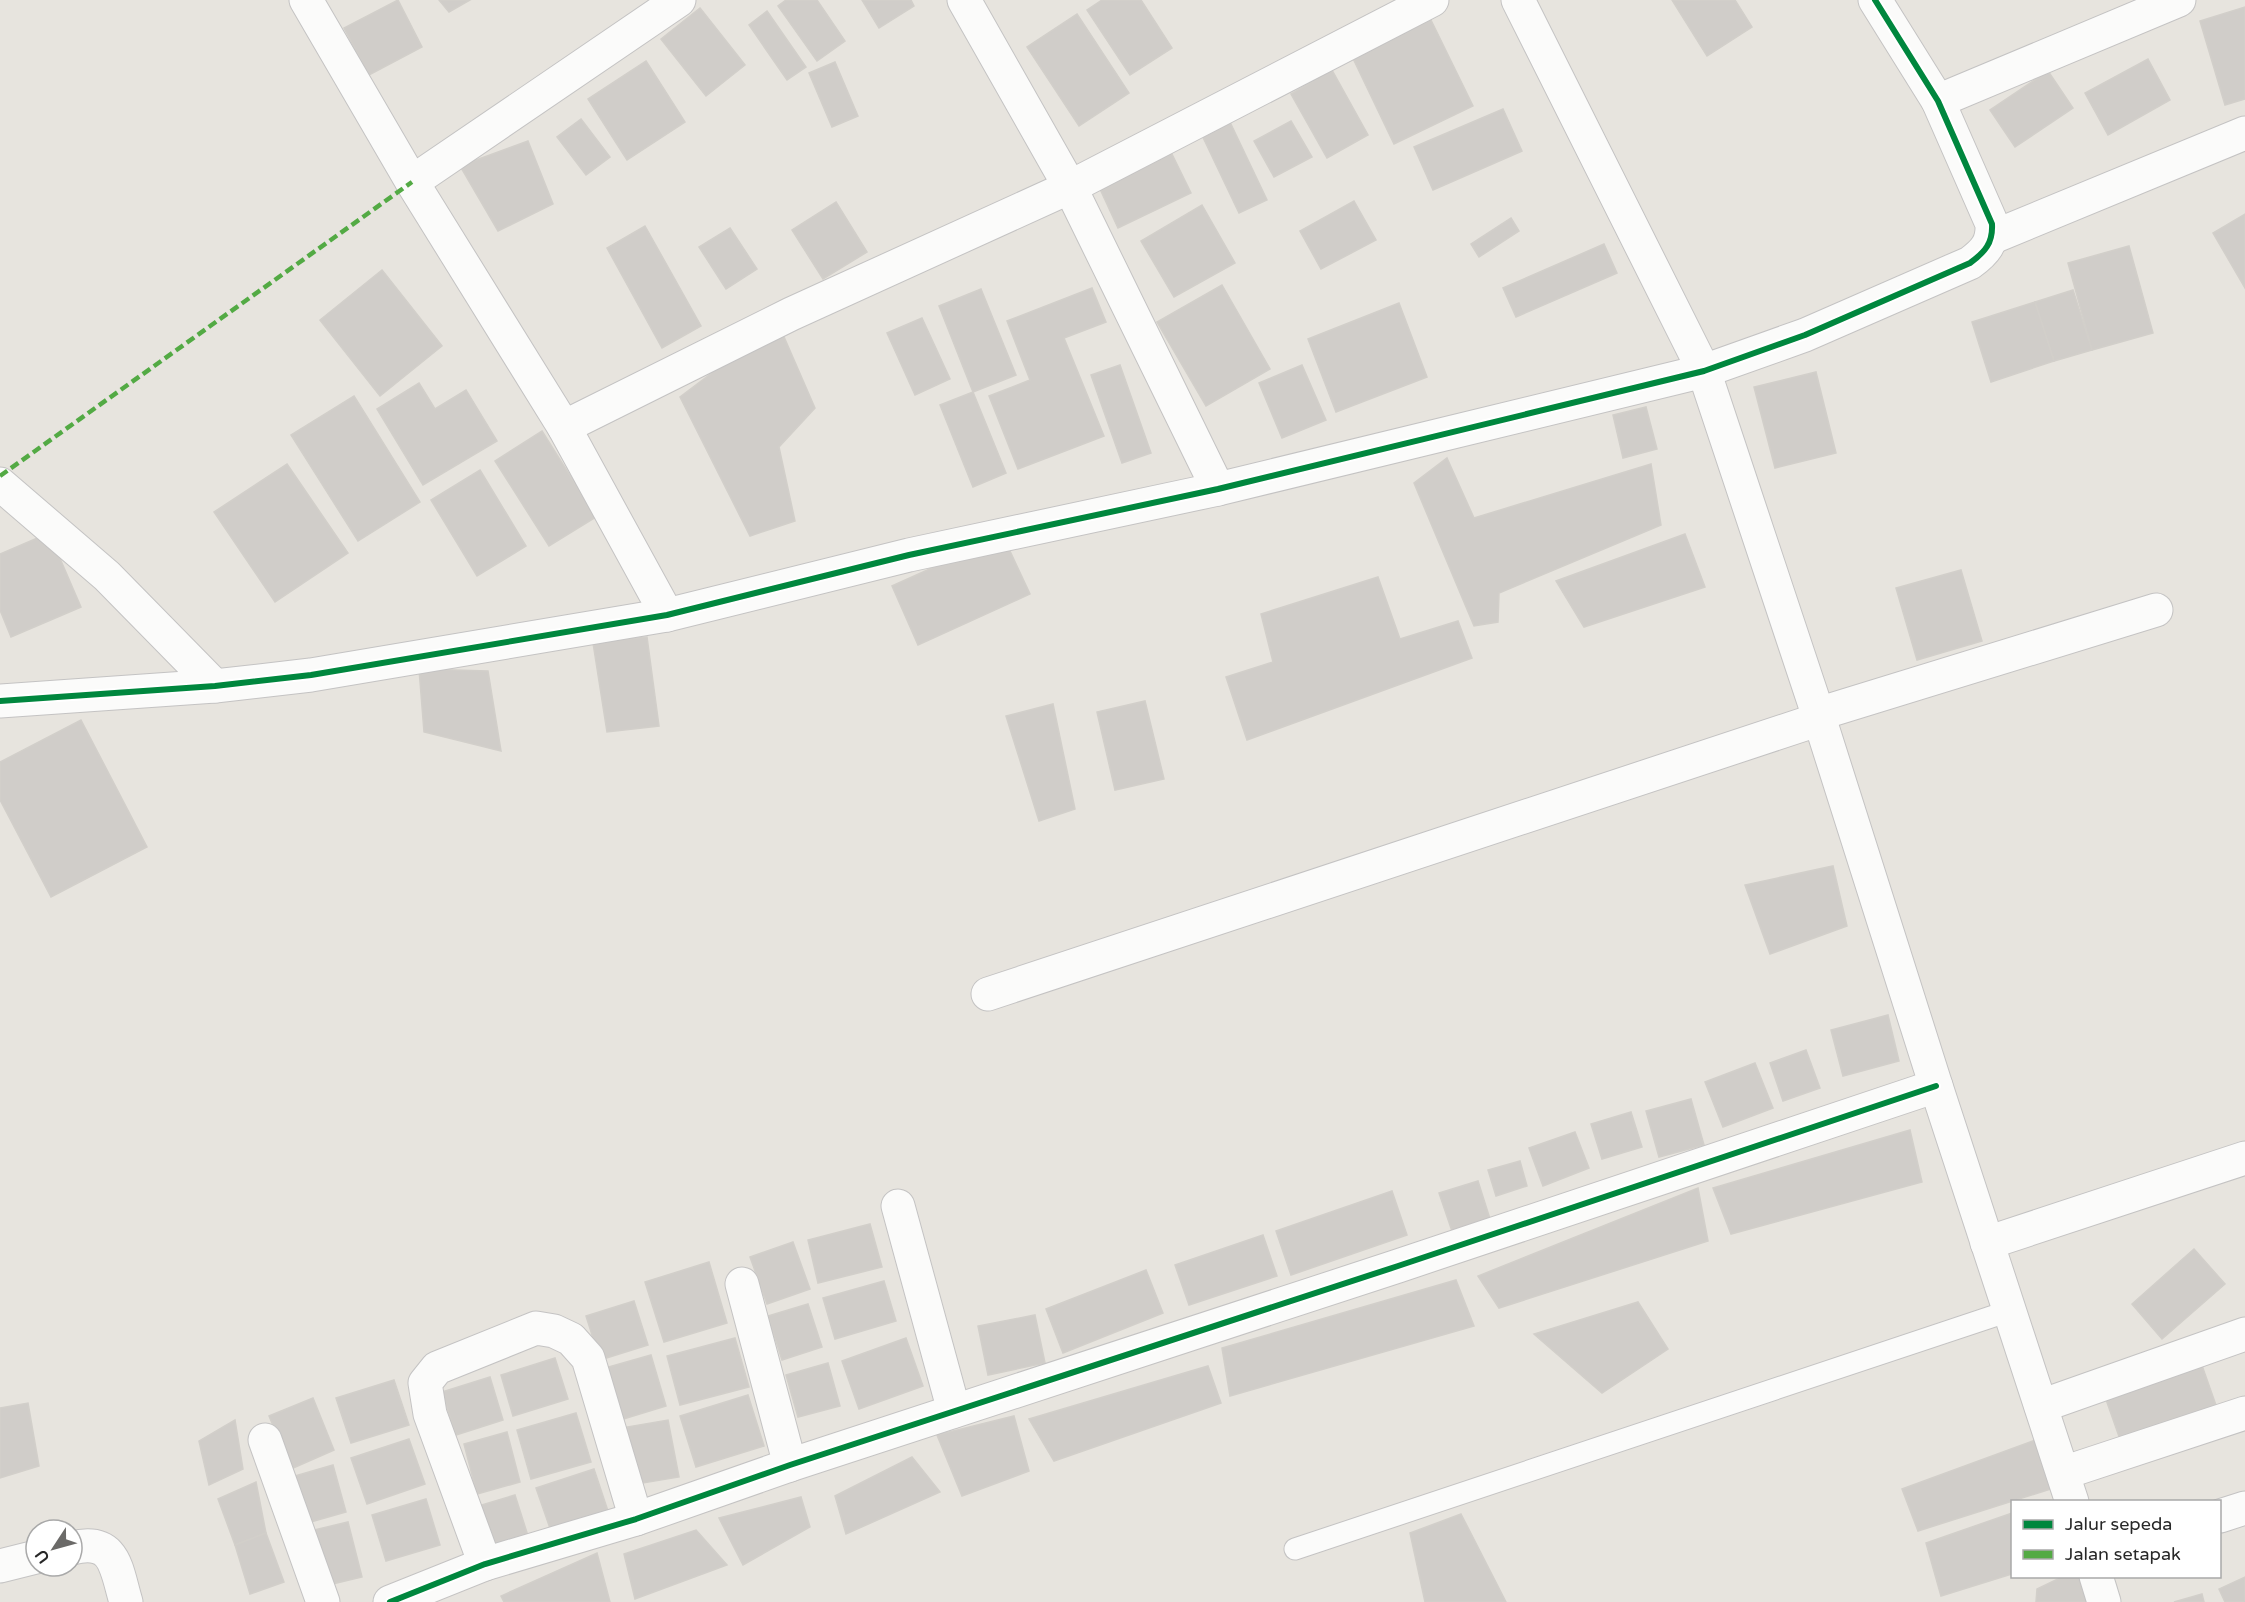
<svg xmlns="http://www.w3.org/2000/svg" width="2245" height="1602" viewBox="0 0 2245 1602" font-family="'Varela Round',sans-serif">
<style>
.building{fill:#d0cdc9;stroke:#d2cfca;stroke-width:1.5}
.lines{fill:none;stroke-linecap:round;stroke-linejoin:round}
.lane-casing{stroke:#c4c3c3;stroke-width:23}
.street-casing{stroke:#c4c3c3;stroke-width:35}
.lane{stroke:#fbfbfa;stroke-width:21}
.street{stroke:#fbfbfa;stroke-width:33}
.quiet{stroke:#53aa44;stroke-width:4.5;stroke-dasharray:9 4.5;stroke-linecap:butt}
.cycleway-casing{stroke:#fff;stroke-width:10}
.cycleway{stroke:#00873e;stroke-width:6}
</style>
<rect width="100%" height="100%" fill="#e7e4de"/>
<g class="building">
<path d="M 398,0 L 422,47 L 369,75 L 344,28 Z"/>
<path d="M 439,0 L 470,0 L 449,12 Z"/>
<path d="M 786,0 L 817,0 L 845,41 L 817,61 L 778,6 Z"/>
<path d="M 862,0 L 911,0 L 914,6 L 879,28 Z"/>
<path d="M 1102,0 L 1141,0 L 1172,48 L 1130,75 L 1087,10 Z"/>
<path d="M 1672,0 L 1735,0 L 1752,27 L 1707,56 Z"/>
<path d="M 2245,7 L 2245,99 L 2225,105 L 2200,21 Z"/>
<path d="M 700,8 L 745,65 L 706,96 L 661,39 Z"/>
<path d="M 767,11 L 806,67 L 787,80 L 749,25 Z"/>
<path d="M 1077,14 L 1129,93 L 1079,126 L 1027,47 Z"/>
<path d="M 1428,14 L 1473,106 L 1394,144 L 1350,52 Z"/>
<path d="M 2148,59 L 2170,100 L 2108,135 L 2085,93 Z"/>
<path d="M 646,61 L 685,122 L 627,160 L 588,99 Z"/>
<path d="M 835,62 L 858,116 L 832,127 L 809,73 Z"/>
<path d="M 1332,70 L 1368,135 L 1327,158 L 1291,94 Z"/>
<path d="M 2048,71 L 2073,108 L 2015,147 L 1990,110 Z"/>
<path d="M 1503,109 L 1522,151 L 1433,190 L 1414,147 Z"/>
<path d="M 581,119 L 610,157 L 586,175 L 557,137 Z"/>
<path d="M 1229,120 L 1267,200 L 1239,213 L 1201,133 Z"/>
<path d="M 1291,121 L 1312,157 L 1274,177 L 1254,141 Z"/>
<path d="M 528,141 L 553,204 L 498,231 L 460,166 Z"/>
<path d="M 1167,144 L 1191,193 L 1118,228 L 1095,178 Z"/>
<path d="M 1354,201 L 1376,240 L 1321,269 L 1300,231 Z"/>
<path d="M 836,202 L 867,252 L 823,279 L 792,230 Z"/>
<path d="M 1202,205 L 1235,263 L 1174,297 L 1141,241 Z"/>
<path d="M 2245,214 L 2245,288 L 2213,233 Z"/>
<path d="M 1511,218 L 1519,231 L 1479,257 L 1471,244 Z"/>
<path d="M 645,226 L 701,326 L 662,348 L 607,248 Z"/>
<path d="M 730,228 L 757,269 L 726,289 L 699,247 Z"/>
<path d="M 1604,244 L 1617,273 L 1516,317 L 1503,288 Z"/>
<path d="M 2129,246 L 2153,333 L 2092,350 L 2068,263 Z"/>
<path d="M 382,270 L 442,346 L 380,396 L 320,320 Z"/>
<path d="M 1222,285 L 1270,369 L 1206,406 L 1157,322 Z"/>
<path d="M 1092,288 L 1106,322 L 1064,338 L 1104,436 L 1018,469 L 989,396 L 1030,380 L 1007,321 Z"/>
<path d="M 981,289 L 1016,375 L 973,392 L 939,306 Z"/>
<path d="M 2073,290 L 2092,350 L 2054,361 L 2035,302 Z"/>
<path d="M 2035,302 L 2054,361 L 1991,382 L 1972,322 Z"/>
<path d="M 1399,303 L 1427,377 L 1336,412 L 1308,339 Z"/>
<path d="M 922,318 L 950,379 L 915,395 L 887,333 Z"/>
<path d="M 778,323 L 815,408 L 779,447 L 795,521 L 750,536 L 680,397 Z"/>
<path d="M 1120,365 L 1151,453 L 1122,463 L 1091,375 Z"/>
<path d="M 1302,365 L 1326,420 L 1282,438 L 1259,383 Z"/>
<path d="M 1816,372 L 1836,453 L 1775,468 L 1754,387 Z"/>
<path d="M 419,383 L 435,409 L 466,390 L 497,441 L 423,485 L 377,409 Z"/>
<path d="M 973,392 L 1006,473 L 973,487 L 940,405 Z"/>
<path d="M 354,396 L 420,502 L 358,541 L 291,435 Z"/>
<path d="M 1646,407 L 1657,449 L 1623,458 L 1613,415 Z"/>
<path d="M 542,431 L 596,517 L 549,546 L 495,461 Z"/>
<path d="M 1447,458 L 1474,518 L 1651,464 L 1661,525 L 1499,593 L 1498,622 L 1474,626 L 1414,483 Z"/>
<path d="M 287,464 L 348,553 L 275,602 L 214,512 Z"/>
<path d="M 480,470 L 526,546 L 477,576 L 431,500 Z"/>
<path d="M 49,533 L 81,607 L 11,637 L 0,610 L 0,554 Z"/>
<path d="M 1685,534 L 1705,587 L 1584,627 L 1556,581 Z"/>
<path d="M 1003,536 L 1030,594 L 918,645 L 892,586 Z"/>
<path d="M 1961,570 L 1982,641 L 1917,660 L 1896,588 Z"/>
<path d="M 1378,577 L 1400,639 L 1458,621 L 1472,658 L 1247,740 L 1226,677 L 1273,662 L 1261,614 Z"/>
<path d="M 647,637 L 659,726 L 607,732 L 593,643 Z"/>
<path d="M 419,669 L 488,671 L 501,751 L 424,732 Z"/>
<path d="M 1145,701 L 1164,779 L 1115,790 L 1097,712 Z"/>
<path d="M 1053,704 L 1075,809 L 1039,821 L 1006,716 Z"/>
<path d="M 81,720 L 147,847 L 51,897 L 0,800 L 0,762 Z"/>
<path d="M 1833,866 L 1847,926 L 1770,954 L 1745,885 Z"/>
<path d="M 1888,1015 L 1899,1061 L 1843,1076 L 1831,1030 Z"/>
<path d="M 1806,1050 L 1820,1088 L 1783,1101 L 1770,1063 Z"/>
<path d="M 1755,1063 L 1773,1108 L 1723,1127 L 1705,1082 Z"/>
<path d="M 1691,1099 L 1704,1145 L 1659,1157 L 1646,1111 Z"/>
<path d="M 1631,1112 L 1642,1147 L 1602,1159 L 1591,1124 Z"/>
<path d="M 1910,1130 L 1922,1182 L 1731,1234 L 1713,1188 Z"/>
<path d="M 1575,1132 L 1589,1168 L 1543,1186 L 1529,1148 Z"/>
<path d="M 1520,1161 L 1527,1186 L 1496,1196 L 1488,1170 Z"/>
<path d="M 1478,1181 L 1491,1222 L 1453,1234 L 1439,1193 Z"/>
<path d="M 1698,1188 L 1708,1241 L 1499,1308 L 1478,1276 Z"/>
<path d="M 1392,1191 L 1407,1235 L 1291,1275 L 1276,1231 Z"/>
<path d="M 870,1224 L 882,1267 L 818,1283 L 808,1240 Z"/>
<path d="M 1263,1235 L 1277,1276 L 1189,1305 L 1175,1265 Z"/>
<path d="M 793,1242 L 810,1289 L 767,1304 L 750,1257 Z"/>
<path d="M 2194,1249 L 2225,1284 L 2162,1339 L 2132,1304 Z"/>
<path d="M 709,1262 L 727,1323 L 664,1342 L 645,1282 Z"/>
<path d="M 1146,1270 L 1163,1313 L 1063,1353 L 1046,1309 Z"/>
<path d="M 1456,1280 L 1474,1326 L 1230,1396 L 1222,1348 Z"/>
<path d="M 884,1281 L 896,1321 L 835,1339 L 823,1298 Z"/>
<path d="M 634,1301 L 648,1345 L 600,1360 L 586,1316 Z"/>
<path d="M 1638,1302 L 1668,1349 L 1602,1393 L 1534,1334 Z"/>
<path d="M 808,1304 L 822,1347 L 782,1360 L 768,1316 Z"/>
<path d="M 1035,1315 L 1045,1363 L 988,1375 L 978,1326 Z"/>
<path d="M 735,1338 L 749,1387 L 680,1405 L 667,1356 Z"/>
<path d="M 906,1338 L 923,1386 L 859,1409 L 842,1361 Z"/>
<path d="M 651,1355 L 666,1406 L 620,1420 L 605,1368 Z"/>
<path d="M 2199,1357 L 2217,1408 L 2121,1442 L 2103,1391 Z"/>
<path d="M 555,1358 L 568,1399 L 513,1416 L 501,1375 Z"/>
<path d="M 828,1363 L 840,1406 L 798,1417 L 786,1375 Z"/>
<path d="M 1208,1366 L 1221,1403 L 1054,1461 L 1029,1419 Z"/>
<path d="M 490,1377 L 503,1420 L 456,1435 L 442,1392 Z"/>
<path d="M 394,1380 L 409,1425 L 351,1443 L 336,1398 Z"/>
<path d="M 748,1395 L 764,1446 L 696,1467 L 680,1416 Z"/>
<path d="M 313,1398 L 334,1450 L 291,1469 L 269,1416 Z"/>
<path d="M 28,1403 L 39,1466 L 0,1478 L 0,1408 Z"/>
<path d="M 576,1413 L 591,1462 L 531,1479 L 517,1430 Z"/>
<path d="M 1014,1416 L 1029,1471 L 962,1496 L 937,1435 Z"/>
<path d="M 235,1420 L 243,1469 L 209,1485 L 199,1441 Z"/>
<path d="M 668,1420 L 679,1477 L 637,1484 L 627,1427 Z"/>
<path d="M 507,1432 L 520,1482 L 477,1494 L 464,1444 Z"/>
<path d="M 2041,1438 L 2057,1487 L 1918,1531 L 1902,1489 Z"/>
<path d="M 409,1439 L 425,1484 L 367,1504 L 351,1458 Z"/>
<path d="M 912,1457 L 940,1492 L 846,1534 L 835,1496 Z"/>
<path d="M 333,1465 L 346,1512 L 300,1525 L 288,1478 Z"/>
<path d="M 594,1469 L 609,1514 L 552,1534 L 536,1488 Z"/>
<path d="M 256,1482 L 266,1533 L 235,1545 L 218,1499 Z"/>
<path d="M 515,1495 L 529,1539 L 490,1551 L 475,1507 Z"/>
<path d="M 801,1497 L 810,1527 L 743,1565 L 719,1518 Z"/>
<path d="M 426,1499 L 440,1545 L 386,1561 L 372,1515 Z"/>
<path d="M 2012,1513 L 2012,1574 L 1941,1596 L 1926,1543 Z"/>
<path d="M 1461,1514 L 1506,1602 L 1425,1602 L 1410,1533 Z"/>
<path d="M 348,1522 L 362,1577 L 328,1585 L 314,1530 Z"/>
<path d="M 696,1530 L 727,1565 L 635,1599 L 624,1554 Z"/>
<path d="M 266,1533 L 284,1582 L 250,1594 L 235,1545 Z"/>
<path d="M 597,1553 L 610,1602 L 504,1602 L 501,1596 Z"/>
<path d="M 2064,1576 L 2085,1576 L 2097,1602 L 2036,1602 L 2037,1589 Z"/>
<path d="M 2245,1577 L 2245,1602 L 2225,1602 L 2219,1589 Z"/>
<path d="M 2202,1594 L 2204,1602 L 2174,1602 Z"/>
</g>
<g class="lines">
<defs>
<path id="lane" d="M 1295,1549 L 2009,1311"/>
<g id="street">
<path d="M 306,0 L 412,182 L 564,427 L 667,615"/>
<path d="M 964,0 L 1070,187 L 1218,489"/>
<path d="M 1518,0 L 1704,371 L 1818,714 L 1936,1086 L 2072,1502"/>
<path d="M 1938,101 L 2179,0"/>
<path d="M 412,182 L 679,0"/>
<path d="M 1993,237 L 2245,133"/>
<path d="M 564,427 L 791,314 L 1070,187 L 1432,0"/>
<path d="M 0,484 L 107,576 L 215,686"/>
<path d="M 0,701 L 215,686 L 311,675 L 667,615 L 909,555 L 1218,489 L 1704,371 L 1805,335 L 1970,263 C 1985,252 1993,243 1992,224 L 1938,101 L 1875,0"/>
<path d="M 1818,714 L 2156,610"/>
<path d="M 988,994 L 1820,719"/>
<path d="M 898,1206 L 954,1411"/>
<path d="M 1987,1243 L 2245,1158"/>
<path d="M 742,1284 L 790,1465"/>
<path d="M 2041,1406 L 2245,1334"/>
<path d="M 265,1440 L 323,1602"/>
<path d="M 2063,1473 L 2245,1413"/>
<path d="M 2220,1516 L 2245,1508"/>
<path d="M 72,1548 C 116,1537 116,1569 126,1602"/>
<path d="M 485,1564 L 430,1414 L 425,1383 L 437,1368 L 536,1328 L 554,1331 L 571,1339 L 588,1358 L 636,1519"/>
<path d="M 0,1566 L 36,1557"/>
<path d="M 2096,1576 L 2104,1602"/>
<path d="M 390,1602 L 485,1564 L 636,1519 L 790,1465 L 1398,1266 L 1936,1086"/>
</g>
</defs>
<use href="#lane" class="lane-casing"/>
<use href="#street" class="street-casing"/>
<use href="#lane" class="lane"/>
<use href="#street" class="street"/>
<path class="quiet" d="M 0,476 L 412,182"/>
<defs>
<g id="cycleway">
<path d="M 0,701 L 215,686 L 311,675 L 667,615 L 909,555 L 1218,489 L 1704,371 L 1805,335 L 1970,263 C 1985,252 1993,243 1992,224 L 1938,101 L 1875,0"/>
<path d="M 390,1602 L 485,1564 L 636,1519 L 790,1465 L 1398,1266 L 1936,1086"/>
</g>
</defs>
<use href="#cycleway" class="cycleway-casing"/>
<use href="#cycleway" class="cycleway"/>
</g>
<rect x="2011" y="1500" width="210" height="78" fill="#ffffff" stroke="#a9a9a9" stroke-width="1.5"/>
<rect x="2023" y="1520" width="30" height="9" fill="#00873e" stroke="#a9a9a9" stroke-width="1.5"/>
<text x="2065" y="1530" font-size="18" fill="#282828">Jalur sepeda</text>
<rect x="2023" y="1550" width="30" height="9" fill="#53aa44" stroke="#a9a9a9" stroke-width="1.5"/>
<text x="2065" y="1560" font-size="18" fill="#282828">Jalan setapak</text>
<g transform="translate(54 1548) rotate(234)"><circle r="28" fill="#ffffff" stroke="#a9a9a9" stroke-width="1.5"/>
<path d="M0-4.5L10 22L0 15L-10 22Z" fill="#6b6a68"/>
<text y="-9" font-size="16" font-weight="bold" text-anchor="middle" fill="#282828">U</text>
</g>
</svg>
